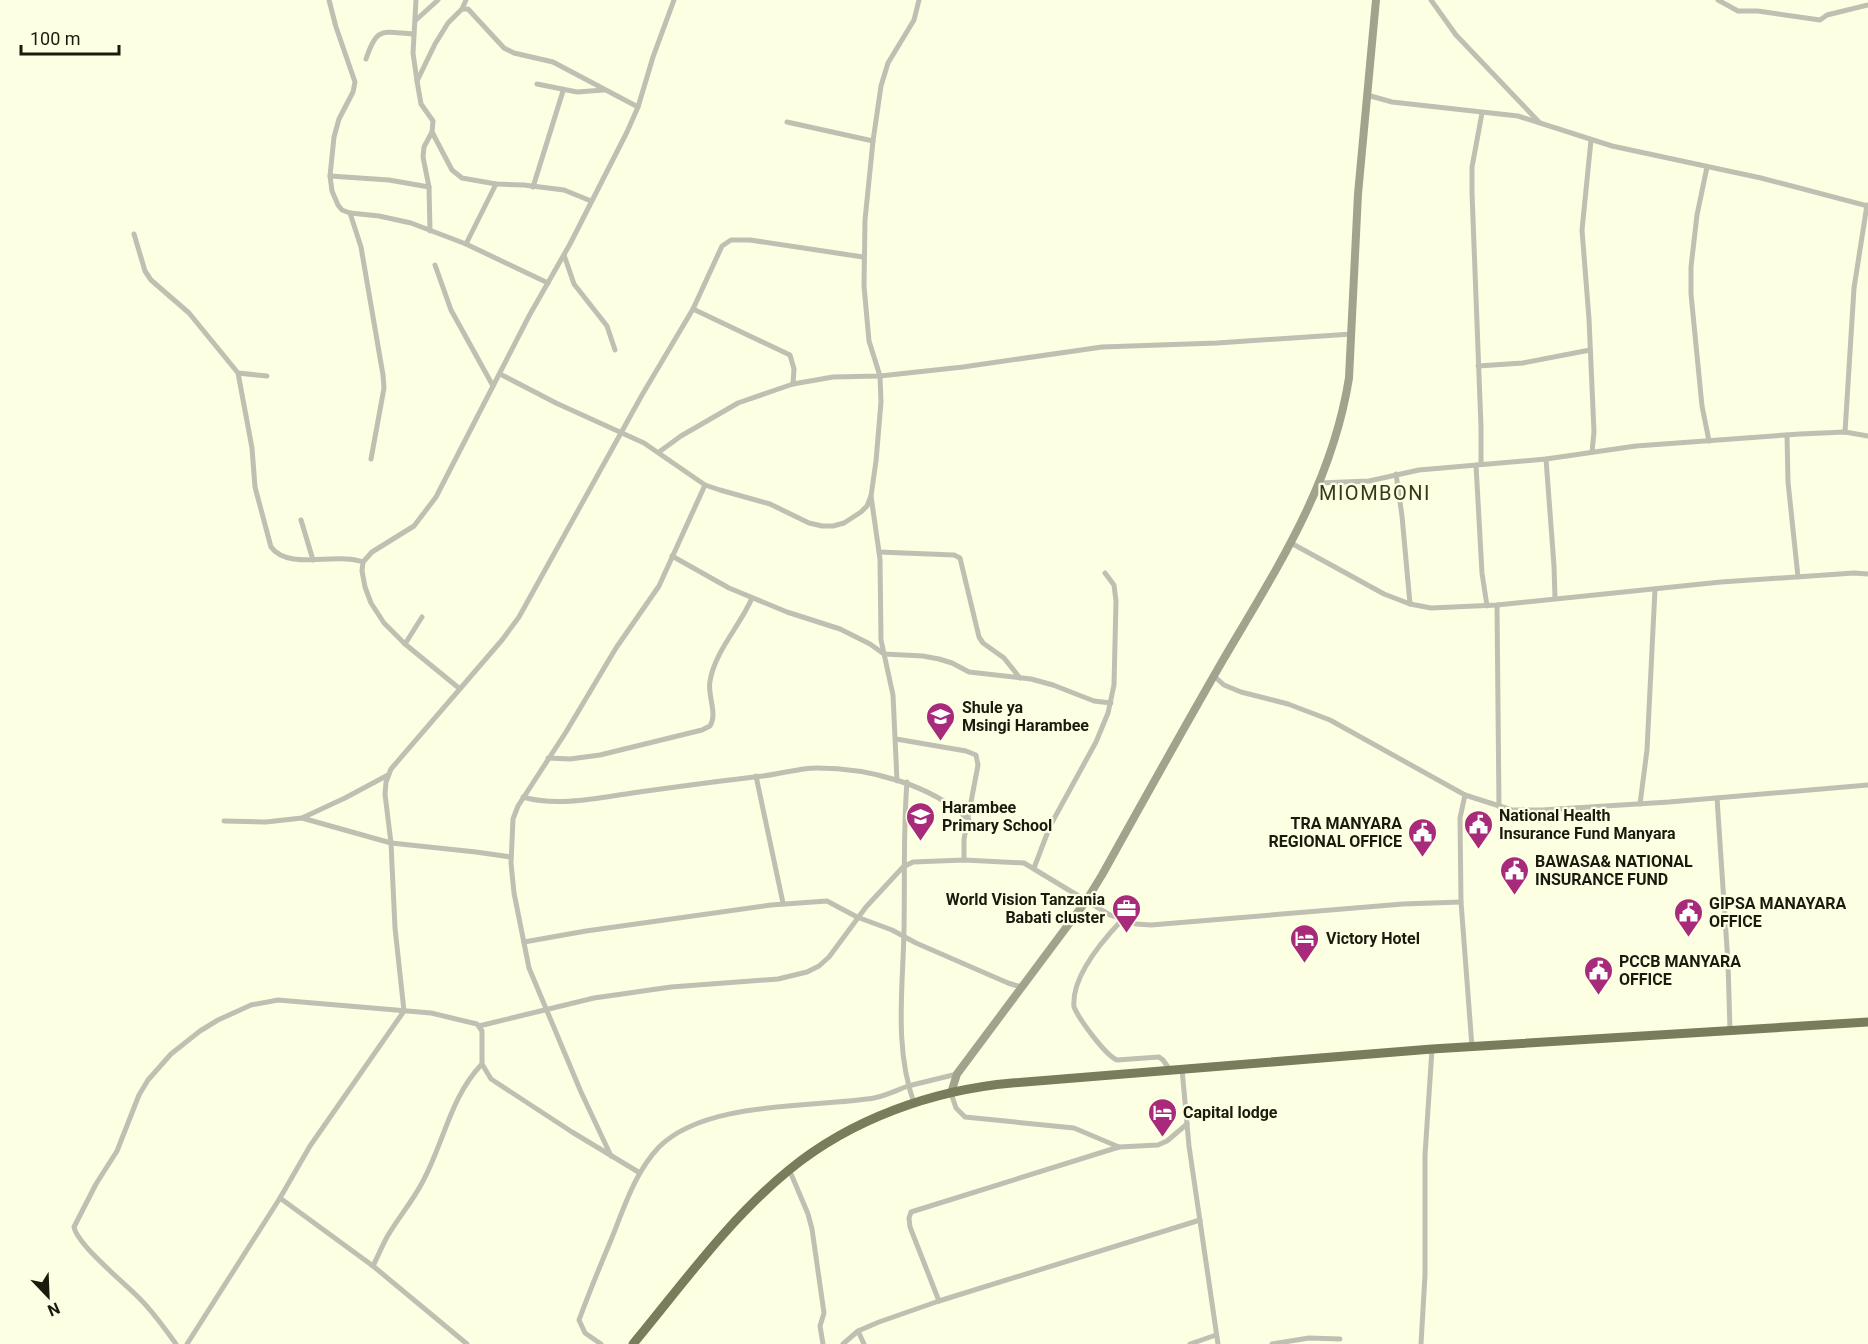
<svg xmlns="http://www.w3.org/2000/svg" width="1868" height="1344" viewBox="0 0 1868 1344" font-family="Roboto,sans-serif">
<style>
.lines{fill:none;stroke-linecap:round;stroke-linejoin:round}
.street{stroke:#bfc0b1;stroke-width:5}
.secondary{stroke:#a1a38d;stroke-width:8}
.highway{stroke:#7a7c5c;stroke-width:9}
.labels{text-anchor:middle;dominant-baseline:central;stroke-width:4.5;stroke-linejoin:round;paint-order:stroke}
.poi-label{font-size:16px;font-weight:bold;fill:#1a1b0e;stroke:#fcffe2;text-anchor:start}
.quarter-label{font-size:20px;letter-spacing:1.5px;fill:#36381a;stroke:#fcffe2}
</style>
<rect width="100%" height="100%" fill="#fcffe2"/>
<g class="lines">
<g class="street">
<path d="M 329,0 L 336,27 L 355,82 L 353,92 L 339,119 L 334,137 L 330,176 L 332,191 L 338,205 L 342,210 L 350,213 L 379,216 L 411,223 L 466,244 L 548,283"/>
<path d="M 416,0 L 413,53 L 417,81"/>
<path d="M 1431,0 L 1456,35 L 1539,122"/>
<path d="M 1718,0 L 1738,11 L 1758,11 L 1820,20 L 1827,15 L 1868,5"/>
<path d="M 462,9 L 466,0"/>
<path d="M 416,20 L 438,0"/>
<path d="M 366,59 C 377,26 382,32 413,34"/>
<path d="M 537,84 L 577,92 L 604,90"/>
<path d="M 1367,95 L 1392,102 L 1518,116 L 1612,146 L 1761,178 L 1868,206"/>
<path d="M 787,122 L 873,141"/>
<path d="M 432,132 L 452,170 L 462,178 L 496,184 L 524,185 L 564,190 L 591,201"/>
<path d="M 1591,140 L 1582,230 L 1589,319 L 1594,432 L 1592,452"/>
<path d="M 1707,167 L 1697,215 L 1691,267 L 1691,294 L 1702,406 L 1709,441"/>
<path d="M 330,176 L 389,180 L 429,187"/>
<path d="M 533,187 L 563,91"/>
<path d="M 350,213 L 361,247 L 383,375 L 384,388 L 371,459"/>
<path d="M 430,231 L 429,187 L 423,157 L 424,147 L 432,132 L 433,121 L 421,104 L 417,81 L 435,44 L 448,23 L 462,9 L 468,9 L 504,48 L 514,53 L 553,62 L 638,107"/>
<path d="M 134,234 L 145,271 L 151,280 L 189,313 L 238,373 L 267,376"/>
<path d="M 466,244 L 496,184"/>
<path d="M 564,255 L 574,284 L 607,326 L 615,350"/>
<path d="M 435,265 L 451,310 L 493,386"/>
<path d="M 693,309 L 790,355 L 794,369 L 793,384"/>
<path d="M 1478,366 L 1523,363 L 1590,350"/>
<path d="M 238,373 L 252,448 L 255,487 L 271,547 C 288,571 338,552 363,562"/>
<path d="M 500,374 L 556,403 L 644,443 L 705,485 L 720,490 L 770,504 L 809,523 L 822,526 L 833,526 L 844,523 L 861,512 L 867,506 L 871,496 L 876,461 L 881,402 L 880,376 L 869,341 L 864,286 L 865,220 L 873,141 L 881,86 L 888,63 L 914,20 L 919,0"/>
<path d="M 1845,432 L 1854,288 L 1867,205"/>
<path d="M 1787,435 L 1788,482 L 1798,577"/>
<path d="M 659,452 L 681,436 L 738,403 L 793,384 L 833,377 L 880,376 L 963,367 L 1102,347 L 1217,343 L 1352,334"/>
<path d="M 1546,459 L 1554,566 L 1555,598"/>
<path d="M 1481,464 L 1481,427 L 1472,193 L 1472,167 L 1482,113"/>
<path d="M 1476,465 L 1482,573 L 1487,606"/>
<path d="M 1396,474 L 1402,516 L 1410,604"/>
<path d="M 1319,483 L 1369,481 L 1419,470 L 1546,459 L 1636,446 L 1800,434 L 1845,432 L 1868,436"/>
<path d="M 871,496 L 880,559 L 881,640 L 893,695 L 897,781"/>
<path d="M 301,520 L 313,560"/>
<path d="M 1291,543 L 1384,594 L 1410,604 L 1431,608 L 1497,605 L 1721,582 L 1854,573 L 1868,574"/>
<path d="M 879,552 L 954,555 L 960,558 L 979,637 L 983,643 L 1004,658 L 1020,678"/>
<path d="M 672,556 L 729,588 L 787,612 L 840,629 L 870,644 L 884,654 L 923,656 L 939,659 L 952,663 L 969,672 L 1031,679 L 1053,685 L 1094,701 L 1111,703"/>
<path d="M 1497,605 L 1499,807"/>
<path d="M 405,644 L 422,617"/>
<path d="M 1214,676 L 1224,685 L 1241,692 L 1288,704 L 1330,720 L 1465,795 L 1512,810 L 1542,810 L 1669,802 L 1868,785"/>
<path d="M 460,689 L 405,644 L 384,623 L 371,603 L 365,587 L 362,571 L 363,562 L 372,552 L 414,526 L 436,497 L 529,316 L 570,244 L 627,132 L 638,107 L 653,57 L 674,0"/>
<path d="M 896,739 L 966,751 L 976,755 L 978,765 L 964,839 L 964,860"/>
<path d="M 548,758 L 570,759 L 600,755 L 702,730 L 710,726 C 718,713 707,695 710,681 C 715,651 740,626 752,598"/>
<path d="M 756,776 L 783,903"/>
<path d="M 907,782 C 903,832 905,880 904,930 C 903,988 894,1047 914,1103"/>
<path d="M 1465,795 L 1460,818 L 1461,902 L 1472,1047"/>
<path d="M 523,797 C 557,807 598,798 632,793 C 675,787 719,781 763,776 C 781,774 799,768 817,768 C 869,768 930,784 969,820"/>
<path d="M 1717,798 L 1728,963 L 1730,1030"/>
<path d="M 1640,804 L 1647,750 L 1655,589"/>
<path d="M 302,818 L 391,843 L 476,852 L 511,857"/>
<path d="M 224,821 L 266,822 L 302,818 L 345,798 L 388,775"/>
<path d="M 1034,868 L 1050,826 L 1096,742 L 1108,713 L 1114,685 L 1116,601 L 1114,585 L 1105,573"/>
<path d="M 1122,920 C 1102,941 1071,977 1074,1007 C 1079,1019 1105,1055 1117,1060 L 1159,1057 L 1163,1060 L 1170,1070"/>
<path d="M 524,942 L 586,931 L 771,905 L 827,901 L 857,917 L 892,930 L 916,943 L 1008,983 L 1021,987"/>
<path d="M 479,1026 L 594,998 L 671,987 L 778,979 L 807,972 L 819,966 L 829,957 L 866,907 L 903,867 L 913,862 L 964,860 L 1024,863 L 1110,915 L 1136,924 L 1151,925 L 1403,904 L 1461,902"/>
<path d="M 1182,1069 L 1189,1146 L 1218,1344"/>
<path d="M 951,1093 L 956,1108 L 965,1117 L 1074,1128 L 1119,1147"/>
<path d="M 611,1156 L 581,1092 L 529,968 L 514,893 L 511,863 L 513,819 L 518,806 L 566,732 L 616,648 L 659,586 L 705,485"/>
<path d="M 789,1169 L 808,1214 L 812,1229 L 824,1313 L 820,1326 L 823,1344"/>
<path d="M 280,1198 L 373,1266 L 467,1344"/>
<path d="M 373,1266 C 378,1256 382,1246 387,1237 C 398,1218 412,1202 422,1183 C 444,1143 450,1097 482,1064"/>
<path d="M 939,1301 L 910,1227 L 909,1218 L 911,1212 L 1119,1147 L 1158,1145 L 1167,1141 L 1187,1124"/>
<path d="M 858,1331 L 864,1344"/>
<path d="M 176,1344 C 165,1329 154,1313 141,1300 C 126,1284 78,1246 74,1227 L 96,1184 L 117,1151 L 139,1095 L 148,1080 L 171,1054 L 200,1031 L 218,1020 L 251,1005 L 278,1000 L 431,1013 L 477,1024 L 482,1031 L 482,1064 L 491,1079 L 572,1132 L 640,1173"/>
<path d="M 187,1344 L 280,1198 L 310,1146 L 404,1011 L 395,928 L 391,843 L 385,794 L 386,782 L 391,769 L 502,640 L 519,617 L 642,395 L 693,309 L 722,246 L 731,240 L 750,240 L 863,257"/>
<path d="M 601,1344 L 585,1333 L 579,1320 C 589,1293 600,1266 611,1240 C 624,1208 635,1172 659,1147 C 706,1100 813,1108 874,1098 C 885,1096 897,1090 908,1086 C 924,1082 941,1078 957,1074"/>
<path d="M 843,1344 L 858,1331 L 879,1322 L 939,1301 L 1200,1220"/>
<path d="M 1190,1344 L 1216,1335"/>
<path d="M 1272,1344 L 1309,1338 L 1340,1339"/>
<path d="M 1421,1344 L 1425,1275 L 1425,1155 L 1432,1049"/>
</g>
<path class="secondary" d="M 951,1093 L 957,1074 L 1086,901 L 1102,875 C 1142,803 1182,731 1223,660 C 1277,568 1332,485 1349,378 L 1358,194 L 1376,0"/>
<path class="highway" d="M 633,1344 C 682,1285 729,1219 789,1170 C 851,1119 933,1090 1012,1083 L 1432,1049 L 1868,1022"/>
</g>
<defs>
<symbol id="school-pin" viewBox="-11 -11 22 30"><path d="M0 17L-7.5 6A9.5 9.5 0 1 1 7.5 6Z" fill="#a82a7a" stroke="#fcffe2"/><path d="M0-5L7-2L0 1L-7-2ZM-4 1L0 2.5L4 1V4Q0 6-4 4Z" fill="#fff"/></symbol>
<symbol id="civic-pin" viewBox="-11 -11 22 30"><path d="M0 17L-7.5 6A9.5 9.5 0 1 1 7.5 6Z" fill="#a82a7a" stroke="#fcffe2"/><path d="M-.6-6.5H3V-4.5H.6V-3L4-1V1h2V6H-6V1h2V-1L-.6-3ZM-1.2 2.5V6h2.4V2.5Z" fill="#fff"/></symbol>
<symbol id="office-pin" viewBox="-11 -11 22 30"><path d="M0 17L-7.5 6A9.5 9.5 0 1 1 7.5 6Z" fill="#a82a7a" stroke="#fcffe2"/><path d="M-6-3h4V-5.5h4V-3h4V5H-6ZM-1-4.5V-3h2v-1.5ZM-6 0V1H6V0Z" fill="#fff"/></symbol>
<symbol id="hotel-pin" viewBox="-11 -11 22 30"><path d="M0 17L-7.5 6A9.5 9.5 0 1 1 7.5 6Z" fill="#a82a7a" stroke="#fcffe2"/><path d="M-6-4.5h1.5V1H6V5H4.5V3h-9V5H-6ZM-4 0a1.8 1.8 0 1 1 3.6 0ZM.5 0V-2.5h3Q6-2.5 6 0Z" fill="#fff"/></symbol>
</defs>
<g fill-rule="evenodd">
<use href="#school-pin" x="924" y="700" width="33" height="45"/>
<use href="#school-pin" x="904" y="800" width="33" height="45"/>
<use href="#civic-pin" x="1462" y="808" width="33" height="45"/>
<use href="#civic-pin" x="1406" y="816" width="33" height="45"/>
<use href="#civic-pin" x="1498" y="854" width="33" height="45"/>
<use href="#office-pin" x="1110" y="892" width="33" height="45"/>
<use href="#civic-pin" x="1672" y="896" width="33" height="45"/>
<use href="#hotel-pin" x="1288" y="922" width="33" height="45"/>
<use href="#civic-pin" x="1582" y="954" width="33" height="45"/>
<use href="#hotel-pin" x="1146" y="1096" width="33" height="45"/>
</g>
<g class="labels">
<g class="poi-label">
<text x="962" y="707">Shule ya<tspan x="962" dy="18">Msingi Harambee</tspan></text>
<text x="942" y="807">Harambee<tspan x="942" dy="18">Primary School</tspan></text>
<text x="1499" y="815">National Health<tspan x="1499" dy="18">Insurance Fund Manyara</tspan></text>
<text x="1402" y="823" text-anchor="end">TRA MANYARA<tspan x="1402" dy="18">REGIONAL OFFICE</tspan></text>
<text x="1535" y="861">BAWASA&amp; NATIONAL<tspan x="1535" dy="18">INSURANCE FUND</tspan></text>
<text x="1105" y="899" text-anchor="end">World Vision Tanzania<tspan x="1105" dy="18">Babati cluster</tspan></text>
<text x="1709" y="903">GIPSA MANAYARA<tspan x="1709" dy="18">OFFICE</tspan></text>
<text x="1326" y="938">Victory Hotel</text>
<text x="1619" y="961">PCCB MANYARA<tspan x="1619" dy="18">OFFICE</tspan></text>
<text x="1183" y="1112">Capital lodge</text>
</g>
<g class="quarter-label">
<text x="1375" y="493">MIOMBONI</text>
</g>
</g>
<g transform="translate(48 1296) rotate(157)" stroke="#fcffe2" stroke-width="4.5" paint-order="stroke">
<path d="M0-4.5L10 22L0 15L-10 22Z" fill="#1a1b0e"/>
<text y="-9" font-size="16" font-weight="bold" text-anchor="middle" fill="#1a1b0e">N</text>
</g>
<path d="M21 45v9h98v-9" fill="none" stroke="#1a1b0e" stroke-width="3"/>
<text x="30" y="45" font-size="18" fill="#1a1b0e" stroke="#fcffe2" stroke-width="4.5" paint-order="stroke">100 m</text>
</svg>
